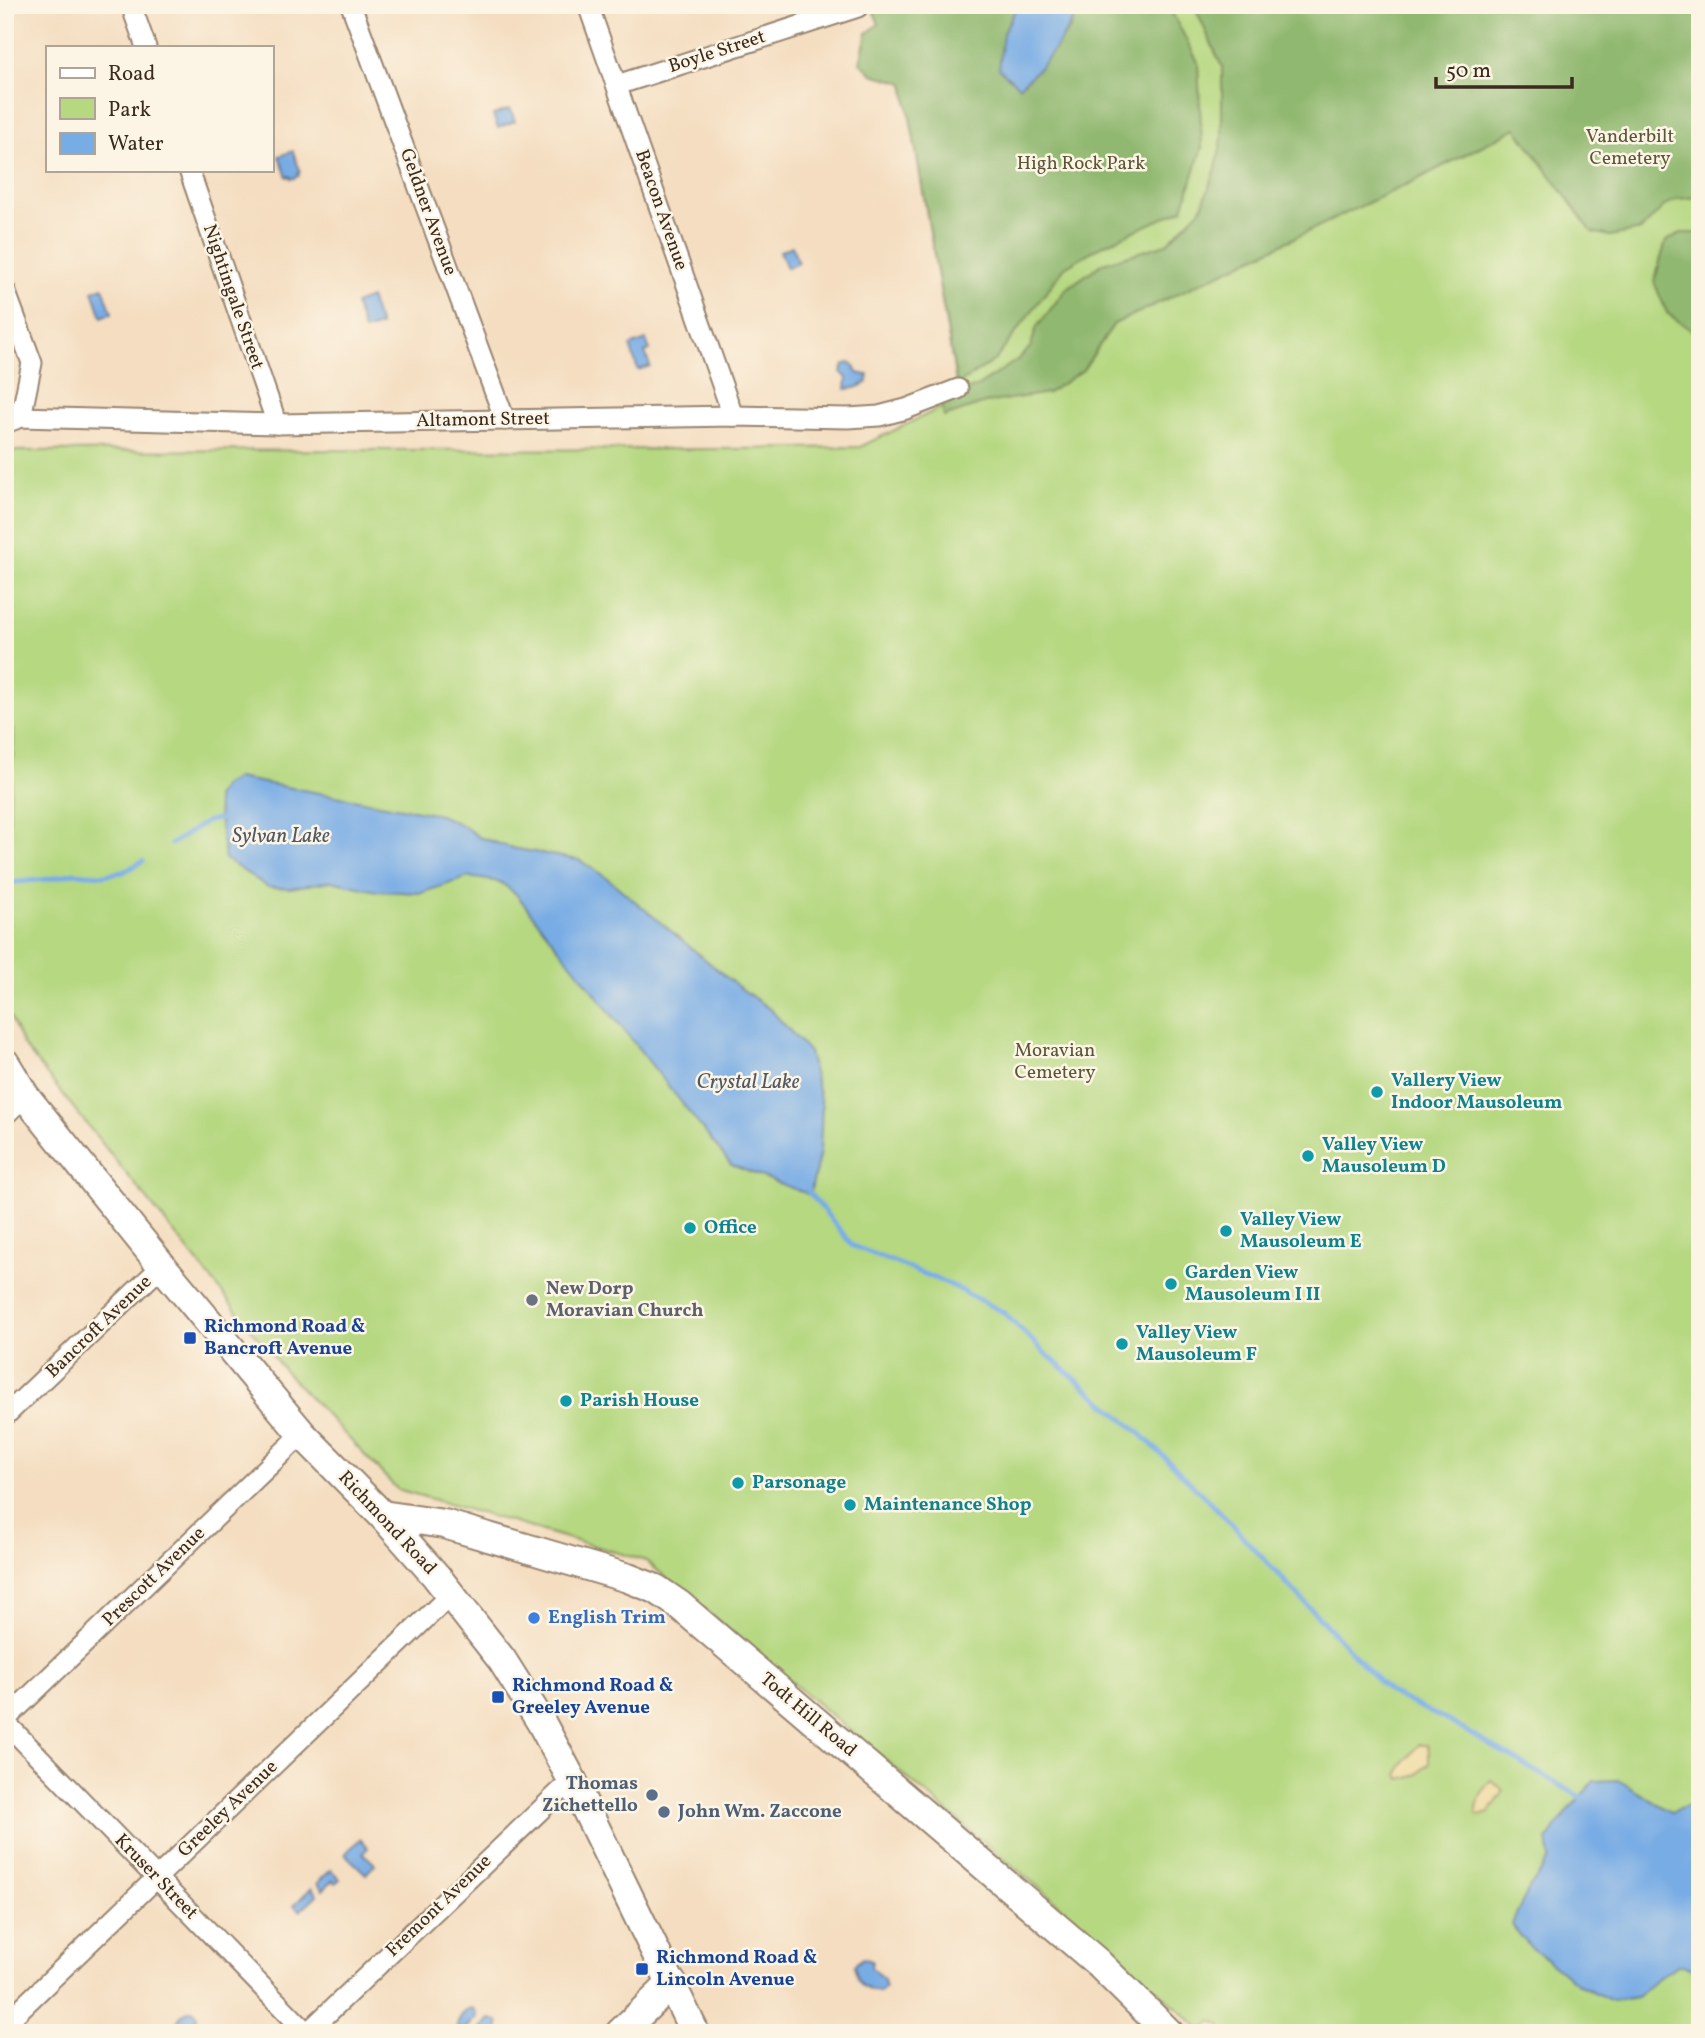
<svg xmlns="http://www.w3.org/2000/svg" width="1705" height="2038" viewBox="0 0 1705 2038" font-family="Vollkorn,serif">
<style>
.green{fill:#b6d881;stroke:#788150;stroke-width:2}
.forest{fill:#90b86f;stroke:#667146;stroke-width:2}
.sand{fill:#eeda9e;stroke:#94825e;stroke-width:2}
.water{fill:#78ace5;stroke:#5a6b82;stroke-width:2}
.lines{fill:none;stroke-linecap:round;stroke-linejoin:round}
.stream{stroke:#78ace5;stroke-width:5}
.street-casing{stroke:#98846f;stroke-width:23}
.secondary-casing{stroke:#98846f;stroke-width:32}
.street{stroke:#fff;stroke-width:19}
.secondary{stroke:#fff;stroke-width:28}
.culture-dot{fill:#0f9aa8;stroke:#fcf5e5;stroke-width:2.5}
.worship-dot{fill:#6b7280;stroke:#fcf5e5;stroke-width:2.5}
.transit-dot{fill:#1a4fb4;stroke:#fcf5e5;stroke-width:2.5}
.shop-dot{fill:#3f7fe0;stroke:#fcf5e5;stroke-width:2.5}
.service-dot{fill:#5c6f8a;stroke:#fcf5e5;stroke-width:2.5}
.labels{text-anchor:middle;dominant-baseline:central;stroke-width:5;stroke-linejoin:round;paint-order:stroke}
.street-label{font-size:19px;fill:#3b2a1e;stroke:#fcf5e5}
.park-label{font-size:19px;fill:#5a5637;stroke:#fcf5e5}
.culture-label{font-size:19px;font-weight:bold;fill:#0d838f;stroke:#fcf5e5;text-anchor:start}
.worship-label{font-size:19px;font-weight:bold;fill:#5b616d;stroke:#fcf5e5;text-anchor:start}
.transit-label{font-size:19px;font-weight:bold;fill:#164399;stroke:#fcf5e5;text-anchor:start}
.shop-label{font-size:19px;font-weight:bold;fill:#366cbe;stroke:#fcf5e5;text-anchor:start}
.service-label{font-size:19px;font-weight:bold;fill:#4e5e75;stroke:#fcf5e5;text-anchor:end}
.water-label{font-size:21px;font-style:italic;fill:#505864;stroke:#fcf5e5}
</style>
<rect width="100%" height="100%" fill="#fcf5e5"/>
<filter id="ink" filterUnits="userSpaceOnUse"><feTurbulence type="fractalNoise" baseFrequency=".0143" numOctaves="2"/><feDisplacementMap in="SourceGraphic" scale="14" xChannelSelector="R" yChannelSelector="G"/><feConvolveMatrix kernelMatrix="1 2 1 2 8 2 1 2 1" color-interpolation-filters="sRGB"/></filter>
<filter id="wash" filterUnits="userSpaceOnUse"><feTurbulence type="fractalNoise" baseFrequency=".00686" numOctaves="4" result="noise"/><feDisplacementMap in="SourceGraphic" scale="28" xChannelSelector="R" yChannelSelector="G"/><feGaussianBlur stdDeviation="1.57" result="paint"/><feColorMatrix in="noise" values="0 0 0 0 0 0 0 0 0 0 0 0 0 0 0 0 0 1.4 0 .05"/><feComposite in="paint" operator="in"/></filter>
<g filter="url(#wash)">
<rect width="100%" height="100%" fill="#f4ddc0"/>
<path class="green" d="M 871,5 L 1700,5 L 1700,2033 L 1223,2033 L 1221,2025 L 1211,2022 L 1203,2031 L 1103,1941 L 646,1561 L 397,1489 L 285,1371 L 23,1045 L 5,1005 L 5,895 L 14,733 L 5,715 L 5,456 L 11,451 L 735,449 L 860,447 L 959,399 L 904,82 Z"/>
<g class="forest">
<path d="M 871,5 L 1018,5 L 1003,33 L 1054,48 L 1070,28 L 1079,5 L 1168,5 L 1198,62 L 1202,147 L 1183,209 L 1099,247 L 1065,267 L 996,359 L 957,385 L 904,83 L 872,74 L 860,62 L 867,33 L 879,24 Z"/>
<path d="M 1194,5 L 1700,5 L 1700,197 L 1677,199 L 1663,207 L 1641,230 L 1610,236 L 1592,232 L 1516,128 L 1422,177 L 1114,324 L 1083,370 L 1048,393 L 985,403 L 944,417 L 941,402 L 978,386 L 1017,360 L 1030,348 L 1037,327 L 1066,289 L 1103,263 L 1166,244 L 1201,209 L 1216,168 L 1222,139 L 1222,67 Z"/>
<path d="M 1681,233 L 1700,233 L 1700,340 L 1694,332 L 1667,313 L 1654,282 L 1666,241 Z"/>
</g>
<g class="sand">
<path d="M 1418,1745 L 1427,1745 L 1429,1751 L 1429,1764 L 1418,1774 L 1401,1779 L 1398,1775 L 1401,1767 Z"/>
<path d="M 1491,1780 L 1504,1791 L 1489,1813 L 1480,1816 L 1476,1813 C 1475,1803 1484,1787 1491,1780 Z"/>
</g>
<g class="water">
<path d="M 1018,5 L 1079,5 C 1067,35 1045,67 1019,86 L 999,69 L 1003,33 Z"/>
<path d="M 510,109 L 515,121 L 498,128 L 493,115 Z"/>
<path d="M 293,151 L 300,172 L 298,173 L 299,176 L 291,179 L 290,176 L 287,177 L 279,156 Z"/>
<path d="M 792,246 L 798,263 L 787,268 L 780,251 Z"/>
<path d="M 103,287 L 112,313 L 102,317 L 93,291 Z"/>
<path d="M 370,298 L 380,326 L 364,331 L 355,304 Z"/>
<path d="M 646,340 L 650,350 L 645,352 L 650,366 L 638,370 L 630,346 Z"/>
<path d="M 848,363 L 853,364 L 857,373 L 868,375 L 867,383 L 855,388 L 846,389 L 847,378 L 841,372 L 844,365 Z"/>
<path d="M 237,778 L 440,815 L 462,825 L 479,837 L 512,848 L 579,860 L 607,878 L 736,985 L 771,1010 L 809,1052 L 822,1107 L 820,1152 L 810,1195 L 731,1165 L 516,894 L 500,882 L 469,877 L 421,893 L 377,891 L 331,881 L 290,888 L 268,887 L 225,859 L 216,797 L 223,786 Z"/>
<path d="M 1618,1780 L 1671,1812 L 1700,1802 L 1700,1975 L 1690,1968 L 1677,1965 L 1658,1978 L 1637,1997 L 1612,2001 L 1579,1985 L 1529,1946 L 1511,1924 L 1530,1887 L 1550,1859 L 1547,1840 L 1572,1806 L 1594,1781 Z"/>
<path d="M 360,1839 L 368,1848 L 363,1853 L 375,1864 L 366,1874 L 345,1854 Z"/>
<path d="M 331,1870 L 340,1879 L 336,1883 L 333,1880 L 323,1890 L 317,1883 Z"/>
<path d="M 311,1888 L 317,1895 L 300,1911 L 294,1905 Z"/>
<path d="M 863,1958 L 872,1961 L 871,1968 L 884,1979 L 885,1987 L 880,1992 C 859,1990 858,1981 854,1965 Z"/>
<path d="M 471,2008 L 475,2010 L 477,2017 L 465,2030 L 461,2031 L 457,2028 C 456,2022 464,2010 471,2008 Z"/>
<path d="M 193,2010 L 197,2016 C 196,2022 186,2030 180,2028 L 177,2023 C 179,2016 187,2010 193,2010 Z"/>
<path d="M 490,2019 L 498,2021 L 499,2026 L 498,2031 L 476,2033 Z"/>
</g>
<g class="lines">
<g class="stream">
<path d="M 171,844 L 207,821 L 225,818"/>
<path d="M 7,883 L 48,879 L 74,873 L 103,875 L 123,872 L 143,861"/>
<path d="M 807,1190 L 853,1246 L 947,1283 L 1003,1312 L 1045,1353 L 1141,1434 L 1216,1508 L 1389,1692 L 1450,1722 L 1584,1799"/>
</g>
</g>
</g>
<g filter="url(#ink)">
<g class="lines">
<defs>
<g id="street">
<path d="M 131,5 L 146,47"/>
<path d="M 351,5 L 505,420"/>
<path d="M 588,5 L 733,416"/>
<path d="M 617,85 L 858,7"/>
<path d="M 189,170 L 277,424"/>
<path d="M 5,290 L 32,363 L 21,417 L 5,407"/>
<path d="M 5,423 L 21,417 L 277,424 L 733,416 L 848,418 L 879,416 L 906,409 L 958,389"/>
<path d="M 5,1115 L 25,1096"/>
<path d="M 5,1416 L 162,1266"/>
<path d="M 5,1720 L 302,1434"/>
<path d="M 5,1722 L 307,2033"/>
<path d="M 5,2024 L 451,1594"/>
<path d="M 307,2033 L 572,1780"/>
</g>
<g id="secondary">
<path d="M 5,1063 L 25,1096 L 162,1266 L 302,1434 L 382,1515 L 436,1576 L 502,1660 L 541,1722 L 572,1780 L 695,2033"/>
<path d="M 382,1515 L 444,1524 L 628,1578 L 656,1589 L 678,1604 L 1097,1962 L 1169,2033"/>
<path d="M 620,2033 L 672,1983"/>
</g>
</defs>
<use href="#street" class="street-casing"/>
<use href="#secondary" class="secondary-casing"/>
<use href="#street" class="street"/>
<use href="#secondary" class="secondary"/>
</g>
</g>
<g class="culture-dot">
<circle cx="1377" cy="1092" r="7"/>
<circle cx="1308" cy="1156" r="7"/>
<circle cx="690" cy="1228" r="7"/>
<circle cx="1226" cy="1231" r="7"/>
<circle cx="1171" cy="1284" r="7"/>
<circle cx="1122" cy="1344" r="7"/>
<circle cx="566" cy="1401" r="7"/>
<circle cx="738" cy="1483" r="7"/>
<circle cx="850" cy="1505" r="7"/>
</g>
<circle class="worship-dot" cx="532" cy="1300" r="7"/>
<g class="transit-dot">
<rect x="183" y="1331" width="14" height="14" rx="3.5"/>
<rect x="491" y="1690" width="14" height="14" rx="3.5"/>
<rect x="635" y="1962" width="14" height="14" rx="3.5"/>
</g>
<circle class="shop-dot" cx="534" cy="1618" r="7"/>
<g class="service-dot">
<circle cx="652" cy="1795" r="7"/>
<circle cx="664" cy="1812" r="7"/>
</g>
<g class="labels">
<g class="street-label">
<text transform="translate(717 52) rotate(-18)">Boyle Street</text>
<text transform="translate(661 210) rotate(71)">Beacon Avenue</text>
<text transform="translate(428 212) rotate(70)">Geldner Avenue</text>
<text transform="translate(233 297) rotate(71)">Nightingale Street</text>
<text transform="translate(483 420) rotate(-1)">Altamont Street</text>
<text transform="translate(99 1327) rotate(-44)">Bancroft Avenue</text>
<text transform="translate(387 1523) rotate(47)">Richmond Road</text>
<text transform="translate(154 1577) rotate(-44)">Prescott Avenue</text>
<text transform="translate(808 1715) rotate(40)">Todt Hill Road</text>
<text transform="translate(228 1809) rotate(-44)">Greeley Avenue</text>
<text transform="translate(156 1877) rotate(46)">Kruser Street</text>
<text transform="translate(439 1906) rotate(-44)">Fremont Avenue</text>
</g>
<g class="park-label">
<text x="1630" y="137">Vanderbilt<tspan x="1630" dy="22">Cemetery</tspan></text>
<text x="1081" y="164">High Rock Park</text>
<text x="1055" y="1051">Moravian<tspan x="1055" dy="22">Cemetery</tspan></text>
</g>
<g class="culture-label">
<text x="1391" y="1081">Vallery View<tspan x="1391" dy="22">Indoor Mausoleum</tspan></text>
<text x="1322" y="1145">Valley View<tspan x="1322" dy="22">Mausoleum D</tspan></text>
<text x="1240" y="1220">Valley View<tspan x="1240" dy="22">Mausoleum E</tspan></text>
<text x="704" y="1228">Office</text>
<text x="1185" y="1273">Garden View<tspan x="1185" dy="22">Mausoleum I II</tspan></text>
<text x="1136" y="1333">Valley View<tspan x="1136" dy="22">Mausoleum F</tspan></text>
<text x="580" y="1401">Parish House</text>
<text x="752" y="1483">Parsonage</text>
<text x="864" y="1505">Maintenance Shop</text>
</g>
<g class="worship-label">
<text x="546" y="1289">New Dorp<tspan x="546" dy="22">Moravian Church</tspan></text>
</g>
<g class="transit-label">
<text x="204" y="1327">Richmond Road &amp;<tspan x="204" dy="22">Bancroft Avenue</tspan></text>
<text x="512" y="1686">Richmond Road &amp;<tspan x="512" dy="22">Greeley Avenue</tspan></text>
<text x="656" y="1958">Richmond Road &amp;<tspan x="656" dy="22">Lincoln Avenue</tspan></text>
</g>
<g class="shop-label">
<text x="548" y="1618">English Trim</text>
</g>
<g class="service-label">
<text x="638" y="1784">Thomas<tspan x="638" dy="22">Zichettello</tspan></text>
<text x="678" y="1812" text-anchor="start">John Wm. Zaccone</text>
</g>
<g class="water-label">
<text x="281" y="836">Sylvan Lake</text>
<text x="748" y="1082">Crystal Lake</text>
</g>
</g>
<rect width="1705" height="2038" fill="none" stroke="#fcf5e5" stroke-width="28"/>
<rect x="46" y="46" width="228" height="126" fill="#fcf5e5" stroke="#afa495" stroke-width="2"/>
<rect x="60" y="68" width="35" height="10" fill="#ffffff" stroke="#afa495" stroke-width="2"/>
<text x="108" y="80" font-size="21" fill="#3b2a1e">Road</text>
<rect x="60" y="98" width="35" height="21" fill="#b6d881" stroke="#afa495" stroke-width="2"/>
<text x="108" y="116" font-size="21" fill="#3b2a1e">Park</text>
<rect x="60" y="133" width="35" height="21" fill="#78ace5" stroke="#afa495" stroke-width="2"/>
<text x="108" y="150" font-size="21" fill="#3b2a1e">Water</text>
<path d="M1436 77v10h136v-10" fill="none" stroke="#3b2a1e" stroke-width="3.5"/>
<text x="1446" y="77" font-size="21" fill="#3b2a1e" stroke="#fcf5e5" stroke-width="5" paint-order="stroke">50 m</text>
</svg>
